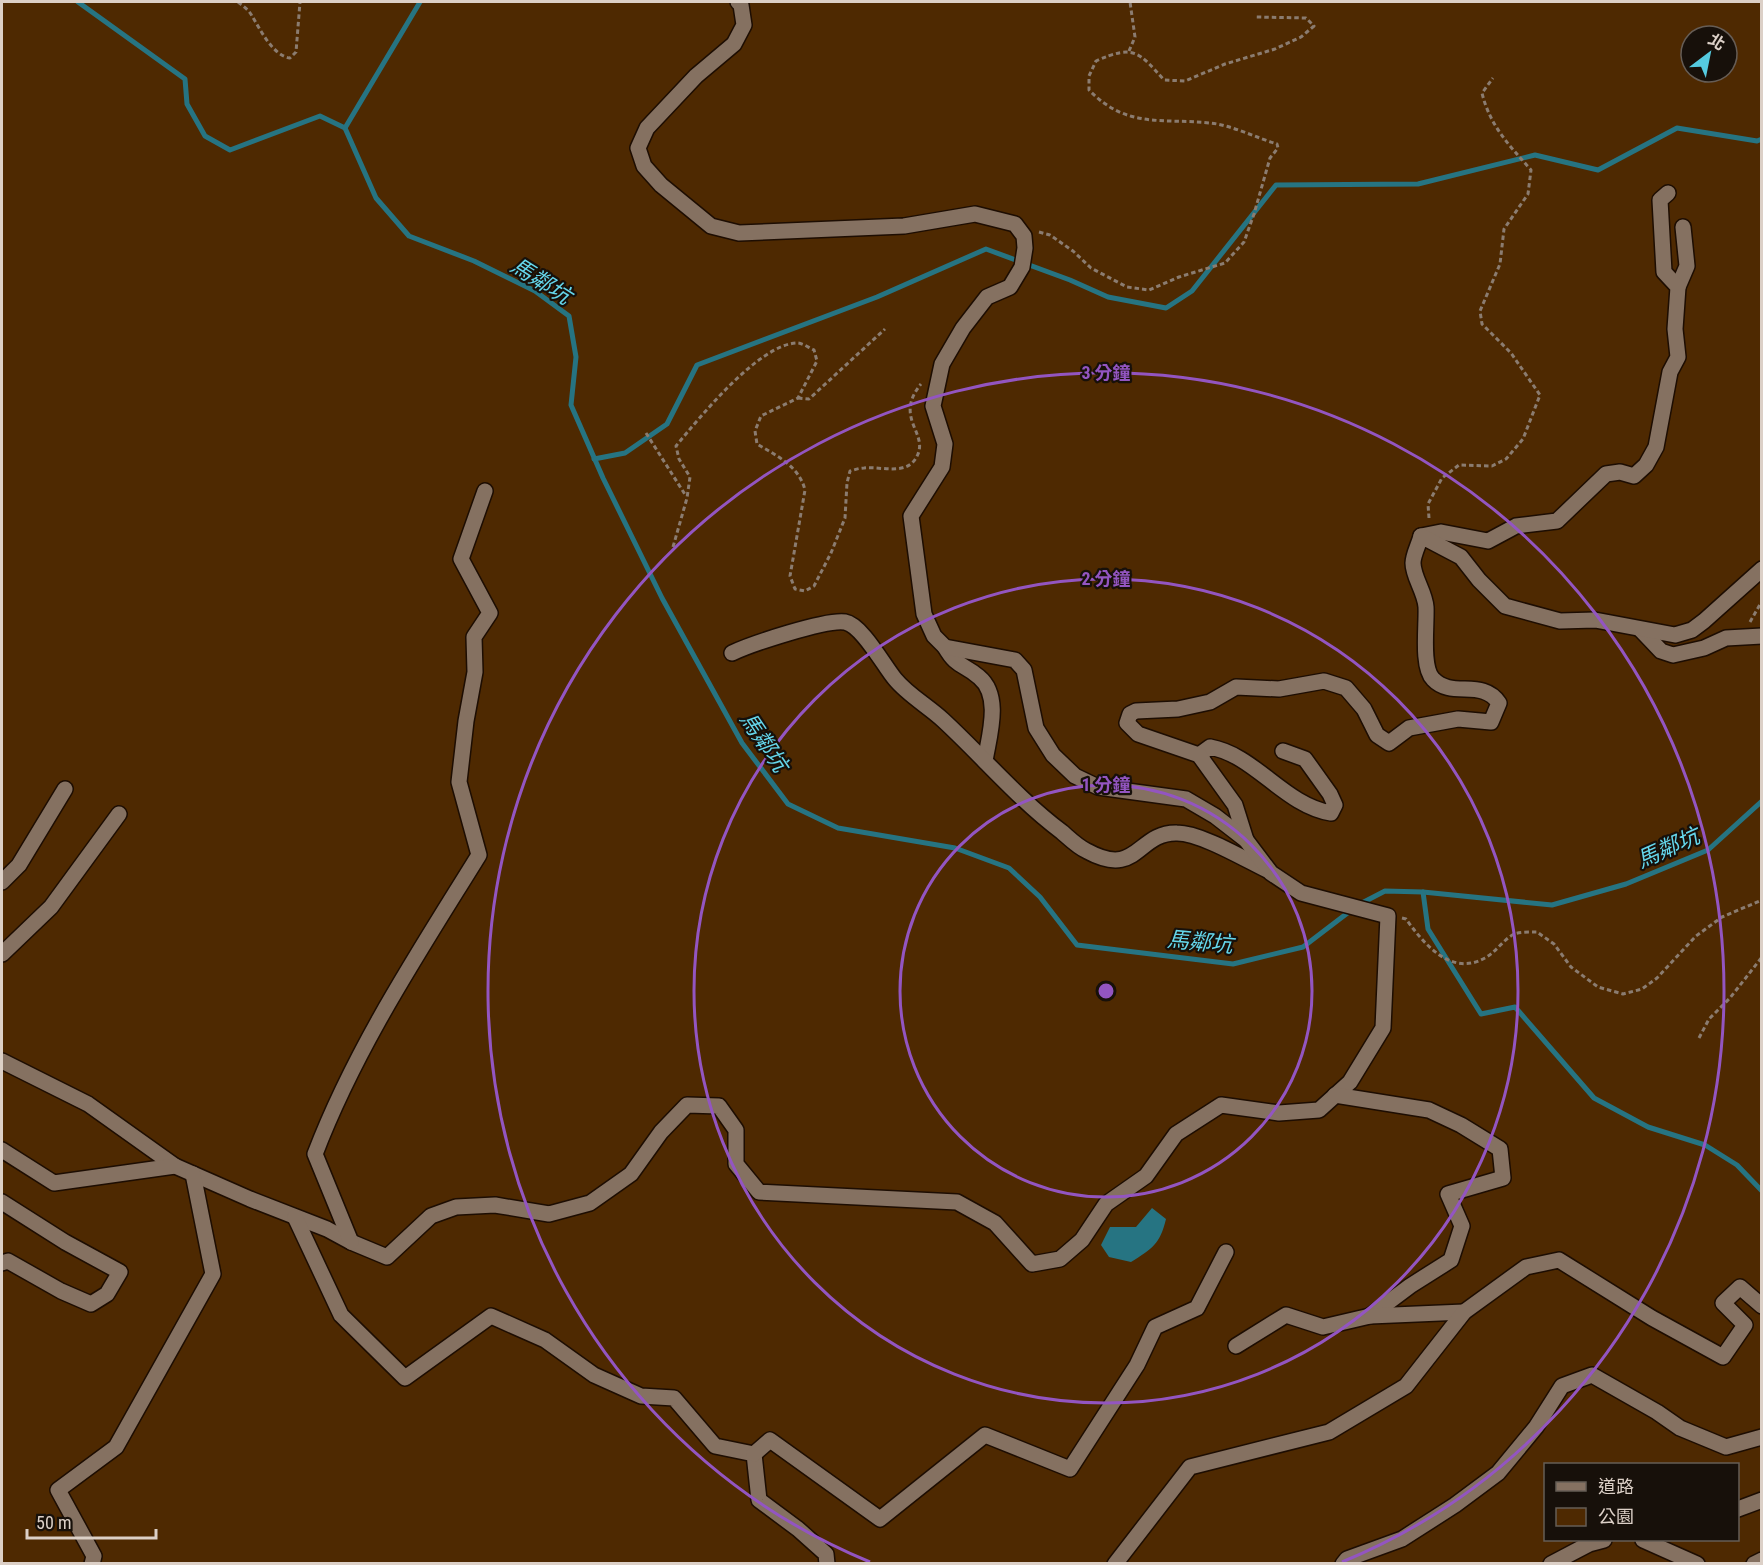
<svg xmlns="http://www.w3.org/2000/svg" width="1763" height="1565" viewBox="0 0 1763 1565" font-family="'Roboto Condensed','Noto Sans TC',sans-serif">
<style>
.green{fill:#4e2901;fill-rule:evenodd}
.water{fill:#267482}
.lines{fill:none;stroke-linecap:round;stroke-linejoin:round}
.stream{stroke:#267482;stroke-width:5}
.minor-casing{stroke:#1d0d02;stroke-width:18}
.path{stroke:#8b7c70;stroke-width:3;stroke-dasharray:4.5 3;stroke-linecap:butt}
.minor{stroke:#857161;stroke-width:15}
.ring{fill:none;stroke:#9355c1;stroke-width:3}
.labels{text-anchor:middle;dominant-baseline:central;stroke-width:4.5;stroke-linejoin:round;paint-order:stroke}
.water-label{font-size:22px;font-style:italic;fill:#65d7ec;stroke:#17100a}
.centre{fill:#9355c1;stroke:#17100a;stroke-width:3}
.ring-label{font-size:18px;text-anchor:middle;font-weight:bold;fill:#9355c1;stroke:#17100a;stroke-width:4.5;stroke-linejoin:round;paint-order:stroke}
</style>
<rect width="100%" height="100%" fill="#362516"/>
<path class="green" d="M 2,2 L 1761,2 L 1761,1563 L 2,1563 ZM 1691,36 L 1727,36 L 1727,72 L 1691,72 ZM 1546,1464 L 1738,1464 L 1738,1540 L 1546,1540 Z"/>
<path class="water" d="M 1152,1208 L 1166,1219 C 1160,1244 1152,1249 1131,1262 L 1109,1257 L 1101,1245 L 1110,1227 L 1136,1227 Z"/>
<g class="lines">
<g class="stream">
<path d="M 78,2 L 185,79 L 187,104 L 205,136 L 230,150 L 320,116 L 345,128 L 376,198 L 409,236 L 474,261 L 535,291 L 569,316 L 576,357 L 571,405 L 603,478 L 662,598 L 742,743 L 788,804 L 838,828 L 955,848 L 1009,868 L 1040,897 L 1077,945 L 1233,964 L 1303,947 L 1358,905 L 1385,891 L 1423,892 L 1552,905 L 1626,884 L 1708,850 L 1762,801"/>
<path d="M 345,128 L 420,2"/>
<path d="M 594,459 L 625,453 L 667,424 L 697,365 L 877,297 L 986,249 L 1070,280 L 1108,297 L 1166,308 L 1192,291 L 1276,185 L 1418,184 L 1535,155 L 1598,170 L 1677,128 L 1757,141 L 1762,139"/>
<path d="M 1423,892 L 1428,929 L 1481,1014 L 1515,1007 L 1594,1098 L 1648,1127 L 1705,1145 L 1737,1165 L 1762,1191"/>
</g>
<defs>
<g id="minor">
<path d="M 1678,287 L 1687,266 L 1683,227"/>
<path d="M 1421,536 L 1441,532 L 1488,541 L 1516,526 L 1557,521 L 1606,474 L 1620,472 L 1634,476 L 1646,465 L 1656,447 L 1670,372 L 1678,357 L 1675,329 L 1678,287 L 1664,272 L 1660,200 L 1668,193"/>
<path d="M 1641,630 L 1661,651 L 1673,655 L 1704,648 L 1726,638 L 1762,636"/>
<path d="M 945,647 C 957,668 963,663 979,677 C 1002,696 989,736 985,761"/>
<path d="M 732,653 C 751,644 826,619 845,622 C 862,625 884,666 895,679 C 908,695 928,706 943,720 C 983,757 1018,799 1062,832 C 1070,839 1078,847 1087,851 C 1138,879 1137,832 1177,833 C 1201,833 1246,860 1269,871"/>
<path d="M 1199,755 L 1210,747 C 1255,755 1284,805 1331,813 L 1335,805 L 1330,794 L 1305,759 L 1283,751"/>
<path d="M 1246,840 L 1235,805 L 1199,755 L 1138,734 L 1127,723 L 1130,714 L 1136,711 L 1178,709 L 1210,702 L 1236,687 L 1279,689 L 1324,681 L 1346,688 L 1364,709 L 1377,735 L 1389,743 L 1409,728 L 1458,719 L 1491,722 L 1499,703 C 1482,678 1452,699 1433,679 C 1421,667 1427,624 1426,607 C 1425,592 1413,577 1413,563 C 1413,555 1419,544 1421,536 L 1461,557 L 1479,580 L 1505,606 L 1560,621 L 1595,620 L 1675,635 L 1692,630 L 1704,621 L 1762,569"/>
<path d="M 2,882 L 19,865 L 65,789"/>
<path d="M 2,954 L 51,907 L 119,814"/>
<path d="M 2,1061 L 88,1104 L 175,1166 L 250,1199 L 327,1229 L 351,1242 L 387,1257 L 431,1216 L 456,1207 L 495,1205 L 549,1214 L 590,1203 L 631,1174 L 661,1132 L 687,1105 L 719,1106 L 736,1130 L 736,1164 L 759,1192 L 957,1202 L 995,1223 L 1032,1264 L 1060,1259 L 1082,1240 L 1106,1204 L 1146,1176 L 1176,1134 L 1221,1105 L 1279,1113 L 1319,1110 L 1350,1082 L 1383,1028 L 1388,916 L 1301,893 L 1271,873 L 1246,840 L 1215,816 L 1186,799 L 1098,787 L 1075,776 L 1053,755 L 1036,728 L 1024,670 L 1015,660 L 945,647 L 934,636 L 924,614 L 911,516 L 942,467 L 945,444 L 933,406 L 942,364 L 963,328 L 987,297 L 1010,287 L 1022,267 L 1025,248 L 1024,236 L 1015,224 L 975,214 L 904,226 L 739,233 L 711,226 L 661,185 L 644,166 L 638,148 L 647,128 L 696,76 L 734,44 L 744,25 L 741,5 L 738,2"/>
<path d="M 1335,1095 L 1429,1110 L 1461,1125 L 1500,1149 L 1503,1178 L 1448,1194 L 1462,1226 L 1451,1260 L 1410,1286 L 1370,1316"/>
<path d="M 2,1150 L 54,1183 L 175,1166"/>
<path d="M 2,1202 L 65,1242 L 120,1272 L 107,1294 L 91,1304 L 61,1291 L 8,1261 L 2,1263"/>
<path d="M 295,1217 L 341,1315 L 405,1378 L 491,1316 L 545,1340 L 594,1375 L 641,1396 L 674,1398 L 715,1446 L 754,1454 L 759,1500 L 798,1529 L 826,1554 L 827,1564"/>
<path d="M 351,1242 L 315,1154 C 356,1047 419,952 479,855 L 459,782 L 466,721 L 475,672 L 474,637 L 490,613 L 461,559 L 485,491"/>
<path d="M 1236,1346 L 1286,1315 L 1323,1327 L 1370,1316 L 1464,1312"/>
<path d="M 754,1454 L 770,1440 L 880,1519 L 985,1435 L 1070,1469 L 1137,1365 L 1155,1327 L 1197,1308 L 1226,1252"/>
<path d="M 1738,1509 L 1762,1500"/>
<path d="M 1643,1540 L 1697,1564"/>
<path d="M 92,1564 L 94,1556 L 58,1490 L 116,1447 L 213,1274 L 193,1174"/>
<path d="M 1115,1564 L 1190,1467 L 1329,1432 L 1406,1386 L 1464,1312 L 1526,1267 L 1559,1260 L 1652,1318 L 1723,1357 L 1745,1325 L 1723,1303 L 1740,1287 L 1762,1306"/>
<path d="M 1343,1564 L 1347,1559 L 1402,1539 L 1455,1505 L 1498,1473 L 1536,1427 L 1562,1386 L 1592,1375 L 1657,1412 L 1680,1428 L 1726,1447 L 1762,1437"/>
<path d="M 1551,1564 L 1589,1544 L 1604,1540"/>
<path d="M 1754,1564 L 1762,1560"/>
</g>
</defs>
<use href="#minor" class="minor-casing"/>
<g class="path">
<path d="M 238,2 C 243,6 249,10 252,16 C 260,29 273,56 290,58 L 296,52 L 300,2"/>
<path d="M 1129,51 L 1135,37 L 1130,2"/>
<path d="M 1039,232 L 1050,235 L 1073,251 L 1091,268 L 1127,287 L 1149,290 L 1179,277 L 1225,263 L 1244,242 L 1254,214 L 1270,158 L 1278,148 L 1277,144 C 1257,138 1231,125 1210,123 C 1162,118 1127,129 1089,90 L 1089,76 L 1096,61 C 1134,44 1139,52 1164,80 L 1185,81 L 1225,64 L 1275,49 L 1301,37 L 1314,26 L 1306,18 L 1256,17"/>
<path d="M 798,398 L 809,399 L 885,329"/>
<path d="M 646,433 L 686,496"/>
<path d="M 1429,518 L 1428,504 L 1442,478 L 1459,465 L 1492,466 L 1506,459 L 1523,439 L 1540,395 L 1511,353 L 1482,324 L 1480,311 L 1500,264 L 1504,229 L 1528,194 L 1531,170 C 1509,145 1490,126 1482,93 L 1493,78"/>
<path d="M 673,547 L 687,498 L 690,477 L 679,459 L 676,446 C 700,417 759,344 797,343 C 803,343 809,348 814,350 L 817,361 L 798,398 L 761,416 L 755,431 L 757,444 C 777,456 799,466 805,490 L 790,576 L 795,589 L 805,591 L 814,586 L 831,553 L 845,518 L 847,483 L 850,471 C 854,470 859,468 864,468 C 882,466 909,477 918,454 C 927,432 894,417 921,384"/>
<path d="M 1750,622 L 1762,601"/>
<path d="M 1402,918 L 1406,919 C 1424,944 1451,977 1485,958 C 1496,952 1503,940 1514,934 C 1520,932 1530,932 1537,932 L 1554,944 L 1571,967 L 1598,987 L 1623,994 L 1642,989 L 1657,978 L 1696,936 L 1722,917 L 1762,900"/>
<path d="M 1699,1038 L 1709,1019 L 1730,998 L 1762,957"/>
</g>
<use href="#minor" class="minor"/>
</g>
<g class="ring">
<circle cx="1106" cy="991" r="206"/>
<circle cx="1106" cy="991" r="412"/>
<path d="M870 1562A618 618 0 1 1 1342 1562"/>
</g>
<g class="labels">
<g class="water-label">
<text transform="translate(541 281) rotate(32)">馬鄰坑</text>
<text transform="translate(764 742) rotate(56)">馬鄰坑</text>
<text transform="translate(1668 848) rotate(-24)">馬鄰坑</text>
<text transform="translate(1200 942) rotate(5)">馬鄰坑</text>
</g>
</g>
<circle cx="1106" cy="991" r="9" class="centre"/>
<g class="ring-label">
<text x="1106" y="379">3 分鐘</text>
<text x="1106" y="585">2 分鐘</text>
<text x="1106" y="791">1 分鐘</text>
</g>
<rect width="1763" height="1565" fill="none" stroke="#dcd0c7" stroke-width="6"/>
<rect x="1544" y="1463" width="195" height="78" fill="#17100a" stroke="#665d56" stroke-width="1.5"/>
<rect x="1556" y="1482" width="30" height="9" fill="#857161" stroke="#665d56" stroke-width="1.5"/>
<text x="1598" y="1493" font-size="18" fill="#dcd0c7">道路</text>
<rect x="1556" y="1508" width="30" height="18" fill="#4e2901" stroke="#665d56" stroke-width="1.5"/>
<text x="1598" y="1523" font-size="18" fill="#dcd0c7">公園</text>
<g transform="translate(1709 54) rotate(32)"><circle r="28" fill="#17100a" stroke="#665d56" stroke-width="1.5"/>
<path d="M0-4.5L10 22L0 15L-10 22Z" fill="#55cadf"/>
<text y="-9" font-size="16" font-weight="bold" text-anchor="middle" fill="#dcd0c7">北</text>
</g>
<path d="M27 1529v9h129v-9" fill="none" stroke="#dcd0c7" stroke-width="3"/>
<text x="36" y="1529" font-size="18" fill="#dcd0c7" stroke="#17100a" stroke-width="4.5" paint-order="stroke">50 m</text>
</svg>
